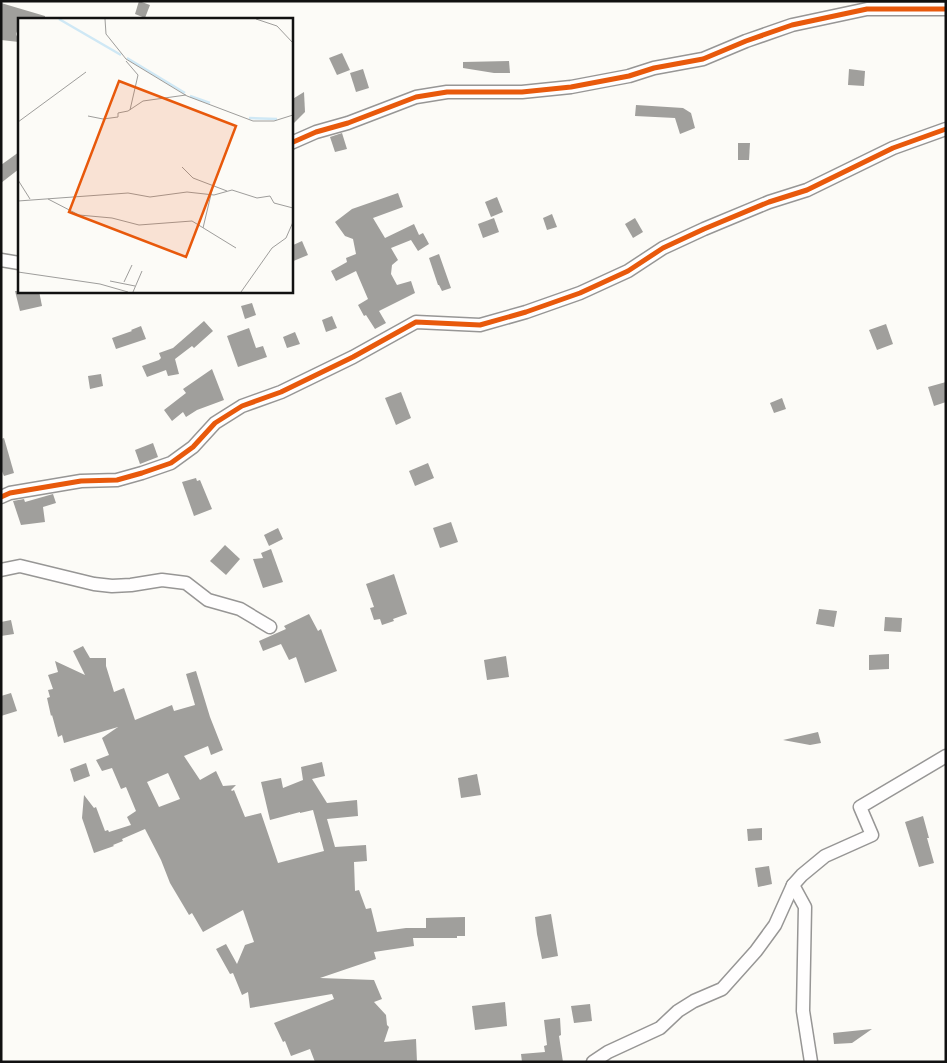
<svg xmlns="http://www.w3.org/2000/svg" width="947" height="1063" viewBox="0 0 947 1063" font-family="'Playfair Display',serif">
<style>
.building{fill:#a09f9c;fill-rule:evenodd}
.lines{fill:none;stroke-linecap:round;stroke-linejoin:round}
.street-casing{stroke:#979695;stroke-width:15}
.street{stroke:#fffefe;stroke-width:12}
.cycleway-casing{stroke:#fff;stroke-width:8}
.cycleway{stroke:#e8590c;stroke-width:5}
.inset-river{fill:none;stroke:#cfe8f5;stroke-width:2.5}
.inset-road{fill:none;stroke:#9e9d9b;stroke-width:1}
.view{fill:#e8590c;fill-opacity:0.15;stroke:#e8590c;stroke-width:2.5}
.inset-edge{fill:none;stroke:#111;stroke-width:2.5}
</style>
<rect width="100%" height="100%" fill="#fcfbf7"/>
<g class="building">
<path d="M 139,1 L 150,5 L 145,18 L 135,14 Z"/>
<path d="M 1,3 L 45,16 L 45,19 L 19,19 L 19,26 L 16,34 L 19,42 L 1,40 Z"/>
<path d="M 342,53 L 350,70 L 337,75 L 329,58 Z"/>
<path d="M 509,61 L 510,73 L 494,73 L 463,68 L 463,62 Z"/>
<path d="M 363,69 L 369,88 L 356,92 L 350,73 Z"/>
<path d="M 849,69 L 865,71 L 864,86 L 848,85 Z"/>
<path d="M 304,92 L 305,112 L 291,126 L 291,100 Z"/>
<path d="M 636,105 L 683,108 L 691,113 L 695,128 L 680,134 L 675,118 L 635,116 Z"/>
<path d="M 342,133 L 347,149 L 335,152 L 330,137 Z"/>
<path d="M 738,143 L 750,143 L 749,160 L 738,160 Z"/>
<path d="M 19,152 L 19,169 L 1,183 L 1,165 Z"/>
<path d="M 398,193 L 403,207 L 373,218 L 385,238 L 414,224 L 419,235 L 423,233 L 429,244 L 418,251 L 411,240 L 391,248 L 398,260 L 392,265 L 391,274 L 397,285 L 411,281 L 415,293 L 379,311 L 386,323 L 375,329 L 366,315 L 364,316 L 358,305 L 368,299 L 356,271 L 336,281 L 331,271 L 347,262 L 346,258 L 356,254 L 353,239 L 345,236 L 335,222 L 352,209 Z"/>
<path d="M 497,197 L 503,212 L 491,217 L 485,202 Z"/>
<path d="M 552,214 L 557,227 L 547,230 L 543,218 Z"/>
<path d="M 494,218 L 499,232 L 483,238 L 478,224 Z"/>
<path d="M 635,218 L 643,232 L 633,238 L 625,224 Z"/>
<path d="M 302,241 L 308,255 L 291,262 L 291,246 Z"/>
<path d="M 439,254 L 451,288 L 442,291 L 439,285 L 438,285 L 429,258 Z"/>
<path d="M 15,291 L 39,291 L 42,306 L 20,311 Z"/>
<path d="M 252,303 L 256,315 L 245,319 L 241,306 Z"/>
<path d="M 332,316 L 337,328 L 326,332 L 322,320 Z"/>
<path d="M 204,321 L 213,331 L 194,348 L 192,346 L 175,359 L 179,374 L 168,376 L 166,370 L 147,377 L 142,366 L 159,360 L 161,358 L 159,353 L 173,348 Z"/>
<path d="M 886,324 L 893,344 L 877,350 L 869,330 Z"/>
<path d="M 141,326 L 146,339 L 116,349 L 112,338 L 132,331 L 131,330 Z"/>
<path d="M 249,328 L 256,348 L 263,346 L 267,357 L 238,367 L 227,336 Z"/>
<path d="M 295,332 L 300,344 L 287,348 L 283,337 Z"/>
<path d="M 212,369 L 224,400 L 197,410 L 186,417 L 183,412 L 172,421 L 164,410 L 186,393 L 183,389 Z"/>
<path d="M 101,374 L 103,386 L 90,389 L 88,376 Z"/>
<path d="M 946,382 L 946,402 L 934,406 L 928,387 Z"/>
<path d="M 401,392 L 411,418 L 396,425 L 385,398 Z"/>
<path d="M 782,398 L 786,409 L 774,413 L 770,403 Z"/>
<path d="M 4,438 L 14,473 L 4,476 L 1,469 L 1,439 Z"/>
<path d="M 153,443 L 158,457 L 140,464 L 135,450 Z"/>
<path d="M 428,463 L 434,478 L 415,486 L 409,471 Z"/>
<path d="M 196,478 L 197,481 L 200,480 L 212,509 L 194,516 L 182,482 Z"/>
<path d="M 53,494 L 56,503 L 43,507 L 45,522 L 21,525 L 13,501 L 24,499 L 25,502 Z"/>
<path d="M 451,522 L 458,542 L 440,548 L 433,528 Z"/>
<path d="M 278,528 L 283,539 L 269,546 L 264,535 Z"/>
<path d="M 225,545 L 240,559 L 226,575 L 210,561 Z"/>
<path d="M 271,549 L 283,582 L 263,588 L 253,559 L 263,558 L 261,553 Z"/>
<path d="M 394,574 L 407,614 L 393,619 L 394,621 L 382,625 L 380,619 L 374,620 L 370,608 L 374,607 L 366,584 Z"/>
<path d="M 819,609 L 837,611 L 834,627 L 816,624 Z"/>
<path d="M 309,614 L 318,631 L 321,629 L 337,671 L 305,683 L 296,657 L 289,660 L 281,644 L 263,651 L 259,641 L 286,629 L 284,626 Z"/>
<path d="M 885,617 L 902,618 L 901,632 L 884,631 Z"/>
<path d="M 11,620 L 14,634 L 1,636 L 1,622 Z"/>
<path d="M 83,646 L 90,658 L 106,658 L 106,666 L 114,692 L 124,688 L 135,720 L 172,705 L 174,711 L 195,705 L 186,674 L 196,671 L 210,717 L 223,750 L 211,755 L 208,746 L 184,756 L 200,780 L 216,771 L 223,786 L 236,785 L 231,790 L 232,791 L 234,790 L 245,817 L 261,813 L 278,863 L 324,851 L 313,810 L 300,813 L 300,812 L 270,820 L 261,782 L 281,778 L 283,788 L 303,780 L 301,767 L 322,762 L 325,776 L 312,779 L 327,803 L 357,800 L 358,816 L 327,819 L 335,847 L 366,845 L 367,861 L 354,862 L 355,891 L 359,890 L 366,909 L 371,908 L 377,932 L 406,928 L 426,928 L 426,918 L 465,917 L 465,936 L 457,936 L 457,938 L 413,938 L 414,946 L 374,952 L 376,959 L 320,978 L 374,980 L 382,999 L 374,1002 L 386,1015 L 387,1025 L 389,1027 L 384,1042 L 416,1039 L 417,1062 L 315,1062 L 310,1049 L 291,1056 L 285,1041 L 283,1042 L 274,1023 L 334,999 L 332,994 L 250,1008 L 248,992 L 242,995 L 233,973 L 230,974 L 216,949 L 226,944 L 237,964 L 245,945 L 254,942 L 243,910 L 203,932 L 192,913 L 189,915 L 170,883 L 161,860 L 145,829 L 122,839 L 123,841 L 113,845 L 114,846 L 94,853 L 82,818 L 84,795 L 94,808 L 96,807 L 105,831 L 108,830 L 109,832 L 131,825 L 127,817 L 136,811 L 126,787 L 121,789 L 112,768 L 102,771 L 96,760 L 109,755 L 102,738 L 118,727 L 64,743 L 62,735 L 58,737 L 52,715 L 51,716 L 47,698 L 50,697 L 48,690 L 53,689 L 48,675 L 58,672 L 55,661 L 85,675 L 73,651 ZM 168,773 L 180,799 L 159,807 L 147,782 Z"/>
<path d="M 889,654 L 889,669 L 869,670 L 869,655 Z"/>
<path d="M 506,656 L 509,677 L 487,680 L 484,660 Z"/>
<path d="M 11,693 L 17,711 L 1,716 L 1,696 Z"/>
<path d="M 818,732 L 821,743 L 810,745 L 783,740 Z"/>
<path d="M 86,763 L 90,776 L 74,782 L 70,769 Z"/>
<path d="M 477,774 L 481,795 L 461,798 L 458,778 Z"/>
<path d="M 923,816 L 929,838 L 927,838 L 934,863 L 919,867 L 905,822 Z"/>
<path d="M 762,828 L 762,840 L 748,841 L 747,829 Z"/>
<path d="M 769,866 L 772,884 L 758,887 L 755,868 Z"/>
<path d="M 551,914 L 558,956 L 542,959 L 537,934 L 535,917 Z"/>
<path d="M 505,1002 L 507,1026 L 475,1030 L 472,1006 Z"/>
<path d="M 590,1004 L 592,1021 L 574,1023 L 571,1006 Z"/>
<path d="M 560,1018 L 561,1035 L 559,1036 L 563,1062 L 522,1062 L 521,1054 L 545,1052 L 544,1046 L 547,1045 L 544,1020 Z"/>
<path d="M 872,1029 L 852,1043 L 834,1044 L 833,1033 Z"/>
</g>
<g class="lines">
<defs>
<g id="street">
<path d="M 291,143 L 316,132 L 348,123 L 416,97 L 447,92 L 522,92 L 571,87 L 629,76 L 654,68 L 703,59 L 746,41 L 792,25 L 867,9 L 946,9"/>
<path d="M 1,260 L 19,263"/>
<path d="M 1,497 L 10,493 L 81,481 L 117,480 L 142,473 L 171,463 L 193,447 L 215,423 L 242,406 L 281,392 L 353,357 L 416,322 L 480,325 L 526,312 L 580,293 L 628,271 L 663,248 L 704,229 L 769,202 L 807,190 L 893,148 L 946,129"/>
<path d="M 1,570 L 20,566 L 94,584 L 112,586 L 131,585 L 162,580 L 186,583 L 208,600 L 240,609 L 270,627"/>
<path d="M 793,885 L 805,907 L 803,1011 L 811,1062"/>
<path d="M 593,1062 L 608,1052 L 660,1028 L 678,1011 L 694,1001 L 722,989 L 756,951 L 775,925 L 793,885 L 802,875 L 825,856 L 872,835 L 860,807 L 946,756"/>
</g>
</defs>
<use href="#street" class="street-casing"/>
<use href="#street" class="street"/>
<defs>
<g id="cycleway">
<path d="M 291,143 L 316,132 L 348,123 L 416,97 L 447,92 L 522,92 L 571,87 L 629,76 L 654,68 L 703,59 L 746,41 L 792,25 L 867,9 L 946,9"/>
<path d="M 1,497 L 10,493 L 81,481 L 117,480 L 142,473 L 171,463 L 193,447 L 215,423 L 242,406 L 281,392 L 353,357 L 416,322 L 480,325 L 526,312 L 580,293 L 628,271 L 663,248 L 704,229 L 769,202 L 807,190 L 893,148 L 946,129"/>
</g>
</defs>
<use href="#cycleway" class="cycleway-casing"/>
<use href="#cycleway" class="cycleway"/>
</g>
<g transform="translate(18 18)">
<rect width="275" height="275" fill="#fcfbf7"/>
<path class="inset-river" d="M 41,1 L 103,37M 109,40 L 167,75M 172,78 L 192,85M 231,100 L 259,101"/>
<path class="inset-road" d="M 87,1 L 88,16 L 108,41 L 169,78 L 235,103 L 256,103 L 275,97M 238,1 L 259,8 L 275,25M 108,43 L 120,57 L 112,92M 70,98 L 85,101 L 100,99 L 100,95 L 110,93 L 125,83 L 168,77M 0,104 L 68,54M 164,149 L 175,160 L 209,173M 0,162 L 12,181M 30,181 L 61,197 L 94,200 L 121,207 L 174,203 L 218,230M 0,183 L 110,175 L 132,179 L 169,174 L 196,177 L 214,172 L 239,180 L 252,178 L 256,185 L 275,190M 185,210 L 195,168M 0,254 L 82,266 L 110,274M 92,263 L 117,268M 106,264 L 114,247M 115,274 L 124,253M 223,274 L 254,230 L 268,220 L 275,204"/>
<path class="view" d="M 101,63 L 218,108 L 168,239 L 51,194 Z"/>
<rect width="275" height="275" class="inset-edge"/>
</g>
<rect width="947" height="1063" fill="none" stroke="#111111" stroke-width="5"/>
</svg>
